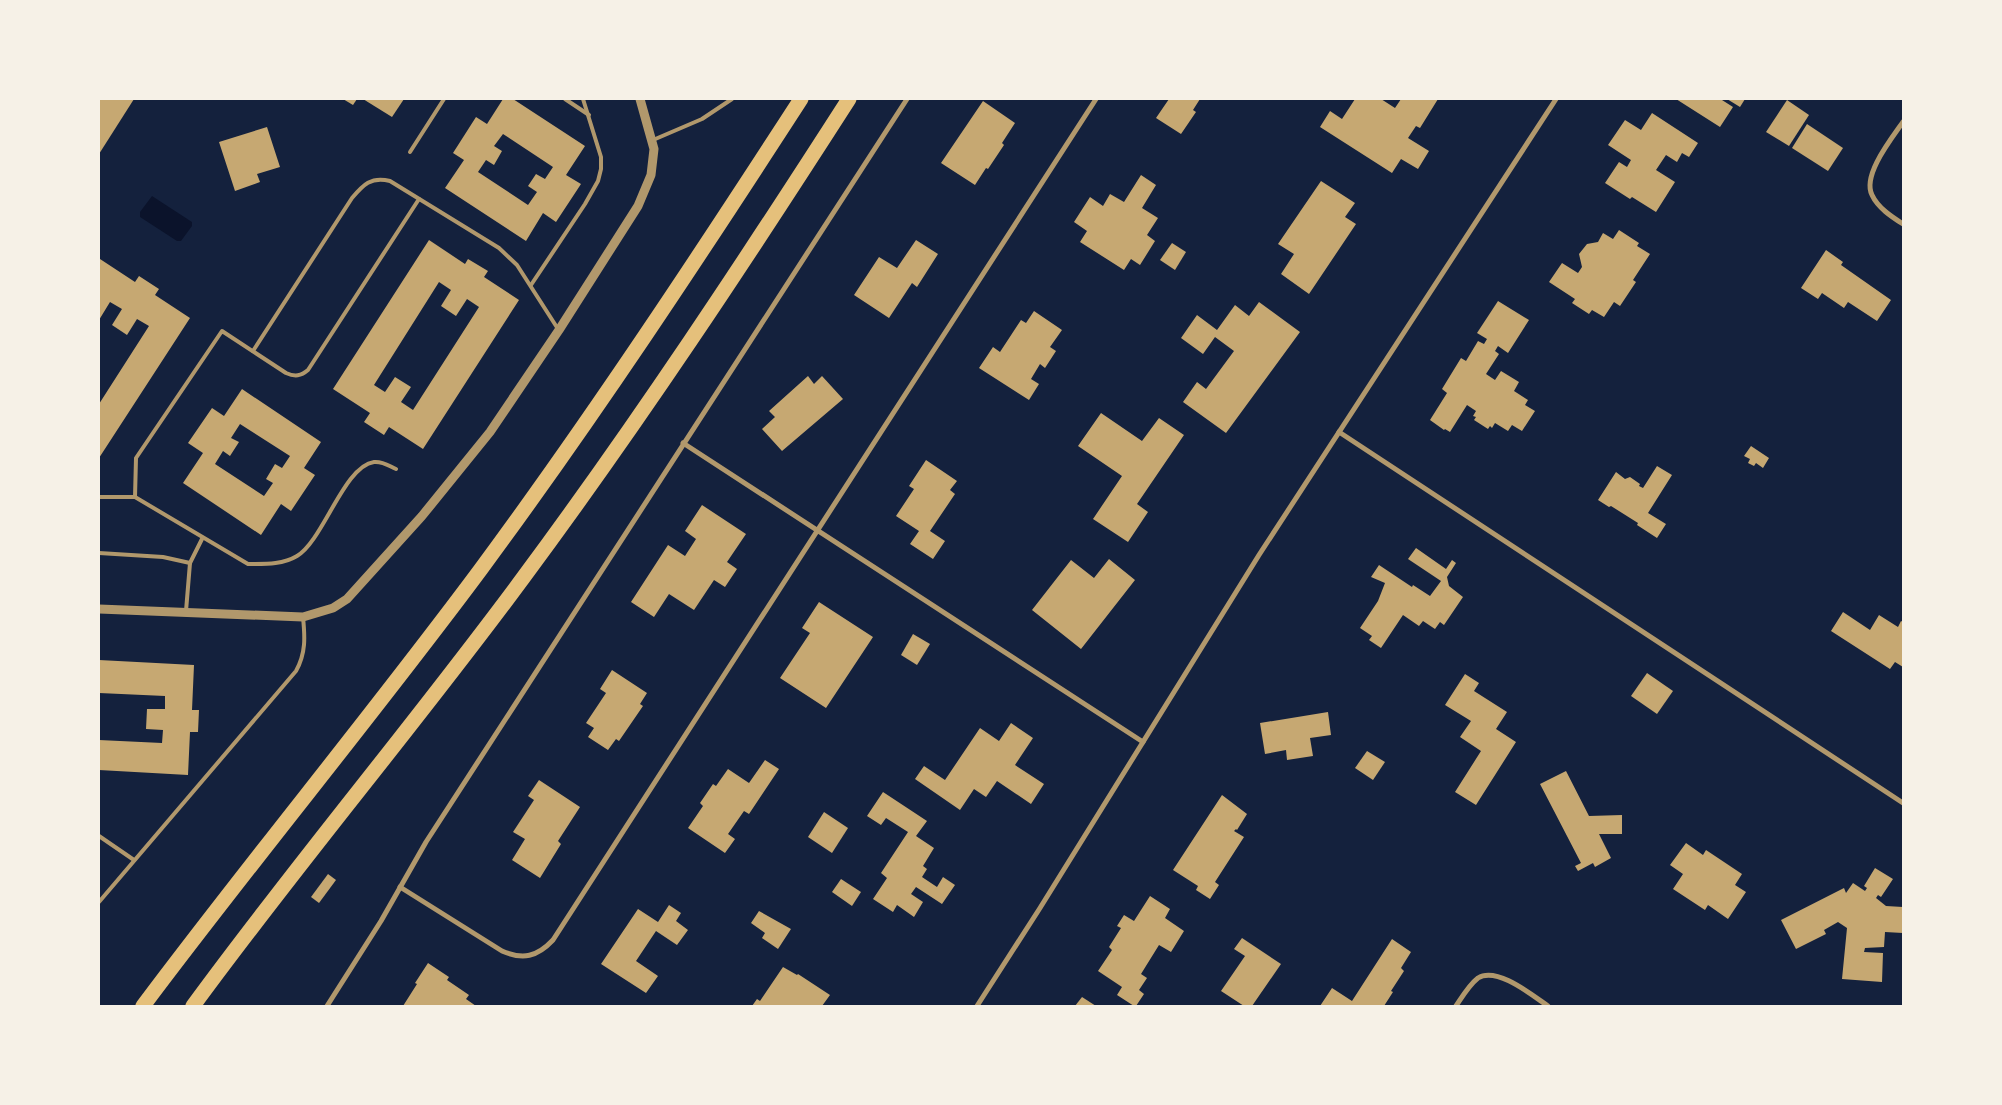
<svg xmlns="http://www.w3.org/2000/svg" width="2002" height="1105" viewBox="0 0 2002 1105" font-family="Merriweather,serif">
<style>
.water{fill:#0b132b}
.building{fill:#c6a872;fill-rule:evenodd}
.lines{fill:none;stroke-linecap:round;stroke-linejoin:round}
.service{stroke:#b1986c;stroke-width:4}
.minor{stroke:#b1986c;stroke-width:5}
.tertiary{stroke:#b1986c;stroke-width:9}
.motorway{stroke:#e5c07b;stroke-width:15}
</style>
<rect width="100%" height="100%" fill="#14213d"/>
<path class="water" d="M 152,196 L 192,222 L 192,226 L 181,241 L 177,241 L 140,217 L 140,212 Z"/>
<g class="building">
<path d="M 99,99 L 134,99 L 99,154 Z"/>
<path d="M 343,99 L 357,99 L 353,105 Z"/>
<path d="M 363,99 L 404,99 L 392,117 Z"/>
<path d="M 503,99 L 513,99 L 585,146 L 566,175 L 581,184 L 556,222 L 543,213 L 526,241 L 445,188 L 464,160 L 453,153 L 476,117 L 487,124 ZM 503,134 L 553,167 L 545,179 L 536,174 L 528,186 L 537,192 L 528,205 L 478,172 L 486,160 L 494,165 L 502,151 L 494,146 Z"/>
<path d="M 1169,99 L 1200,99 L 1193,110 L 1196,112 L 1181,134 L 1156,118 Z"/>
<path d="M 1355,99 L 1381,99 L 1395,108 L 1401,99 L 1438,99 L 1420,128 L 1416,126 L 1408,138 L 1429,151 L 1418,169 L 1401,159 L 1392,173 L 1320,127 L 1330,111 L 1342,119 Z"/>
<path d="M 1676,99 L 1723,99 L 1722,100 L 1733,107 L 1720,127 Z"/>
<path d="M 1727,99 L 1745,99 L 1740,107 Z"/>
<path d="M 1787,100 L 1809,115 L 1789,146 L 1766,132 Z"/>
<path d="M 983,101 L 1015,123 L 1002,143 L 1004,145 L 988,169 L 986,168 L 975,185 L 941,163 Z"/>
<path d="M 1652,113 L 1698,143 L 1689,157 L 1682,153 L 1677,162 L 1666,155 L 1656,170 L 1675,182 L 1656,212 L 1632,197 L 1630,199 L 1605,183 L 1619,162 L 1627,167 L 1631,160 L 1608,145 L 1625,120 L 1641,130 Z"/>
<path d="M 1807,124 L 1843,148 L 1828,171 L 1792,148 Z"/>
<path d="M 267,127 L 280,167 L 257,174 L 260,182 L 235,191 L 219,142 Z"/>
<path d="M 1141,175 L 1156,185 L 1142,208 L 1158,218 L 1147,235 L 1155,241 L 1140,265 L 1131,259 L 1124,270 L 1080,242 L 1087,231 L 1074,222 L 1090,197 L 1103,206 L 1110,194 L 1124,202 Z"/>
<path d="M 1321,181 L 1355,203 L 1345,217 L 1356,224 L 1309,294 L 1281,274 L 1294,254 L 1278,244 Z"/>
<path d="M 1619,230 L 1639,243 L 1637,246 L 1650,254 L 1633,280 L 1636,282 L 1620,306 L 1614,302 L 1604,317 L 1592,310 L 1589,314 L 1572,303 L 1575,299 L 1549,282 L 1562,263 L 1578,273 L 1582,267 L 1579,254 L 1587,244 L 1598,242 L 1603,233 L 1613,239 Z"/>
<path d="M 429,240 L 465,264 L 468,259 L 488,271 L 484,277 L 519,300 L 423,449 L 389,427 L 384,435 L 364,422 L 370,413 L 333,389 ZM 439,282 L 451,290 L 441,306 L 456,316 L 467,299 L 479,307 L 413,410 L 401,402 L 411,387 L 395,377 L 385,392 L 374,385 Z"/>
<path d="M 916,240 L 938,254 L 917,287 L 912,283 L 889,318 L 854,295 L 879,257 L 897,268 Z"/>
<path d="M 1172,243 L 1186,252 L 1175,270 L 1160,260 Z"/>
<path d="M 1826,250 L 1843,262 L 1841,265 L 1891,300 L 1877,321 L 1848,302 L 1844,308 L 1822,293 L 1818,299 L 1801,288 Z"/>
<path d="M 100,259 L 135,282 L 139,276 L 159,289 L 155,295 L 190,318 L 99,458 L 99,404 L 149,326 L 137,319 L 127,335 L 112,325 L 122,309 L 110,302 L 99,320 Z"/>
<path d="M 1498,301 L 1529,320 L 1508,353 L 1498,346 L 1495,351 L 1499,354 L 1486,374 L 1495,380 L 1501,371 L 1519,382 L 1514,391 L 1528,400 L 1525,405 L 1535,411 L 1522,431 L 1512,425 L 1508,431 L 1495,423 L 1492,428 L 1490,426 L 1488,429 L 1474,420 L 1476,417 L 1473,416 L 1476,411 L 1467,405 L 1450,432 L 1445,429 L 1444,430 L 1430,420 L 1447,393 L 1442,389 L 1461,358 L 1466,361 L 1478,341 L 1484,344 L 1487,339 L 1477,333 Z"/>
<path d="M 1259,302 L 1300,332 L 1226,433 L 1183,402 L 1197,382 L 1206,389 L 1234,351 L 1215,337 L 1203,354 L 1181,338 L 1197,315 L 1217,330 L 1235,305 L 1249,316 Z"/>
<path d="M 1034,311 L 1062,330 L 1050,347 L 1056,351 L 1045,368 L 1040,364 L 1031,379 L 1039,384 L 1029,400 L 979,368 L 993,347 L 1000,352 L 1021,320 L 1026,323 Z"/>
<path d="M 808,376 L 814,384 L 822,376 L 843,399 L 782,451 L 762,429 L 775,417 L 769,411 Z"/>
<path d="M 242,389 L 321,442 L 304,468 L 315,475 L 291,511 L 281,504 L 261,535 L 183,483 L 203,453 L 188,443 L 212,408 L 224,416 ZM 240,424 L 290,456 L 282,468 L 275,464 L 266,479 L 273,483 L 264,496 L 215,464 L 223,451 L 230,456 L 239,442 L 231,438 Z"/>
<path d="M 1101,413 L 1142,441 L 1159,418 L 1184,435 L 1137,504 L 1148,512 L 1128,542 L 1093,519 L 1122,476 L 1078,446 Z"/>
<path d="M 1751,446 L 1769,458 L 1763,468 L 1756,463 L 1754,466 L 1748,463 L 1750,459 L 1744,456 Z"/>
<path d="M 926,460 L 957,481 L 950,490 L 955,494 L 930,531 L 945,541 L 933,559 L 910,544 L 919,531 L 896,516 L 914,489 L 909,486 Z"/>
<path d="M 1657,466 L 1672,475 L 1648,513 L 1666,524 L 1657,538 L 1637,525 L 1638,523 L 1611,506 L 1609,507 L 1598,500 L 1616,472 L 1625,479 L 1630,477 L 1640,484 L 1639,486 L 1643,488 Z"/>
<path d="M 702,505 L 746,534 L 727,562 L 737,569 L 725,587 L 714,580 L 694,610 L 669,594 L 654,617 L 631,602 L 668,545 L 685,556 L 696,539 L 685,531 Z"/>
<path d="M 1416,548 L 1446,569 L 1452,560 L 1456,563 L 1447,577 L 1449,586 L 1463,597 L 1444,625 L 1440,622 L 1435,629 L 1423,621 L 1419,626 L 1403,615 L 1381,648 L 1369,640 L 1372,636 L 1360,628 L 1378,601 L 1385,583 L 1371,577 L 1379,565 L 1412,587 L 1413,585 L 1430,596 L 1441,581 L 1408,559 Z"/>
<path d="M 1109,559 L 1135,580 L 1081,649 L 1032,610 L 1071,560 L 1094,578 Z"/>
<path d="M 819,602 L 873,637 L 826,708 L 780,678 L 810,633 L 802,628 Z"/>
<path d="M 1843,612 L 1870,630 L 1879,615 L 1898,627 L 1901,621 L 1903,622 L 1903,667 L 1895,662 L 1890,669 L 1831,631 Z"/>
<path d="M 913,634 L 930,644 L 917,665 L 901,655 Z"/>
<path d="M 99,660 L 194,665 L 192,710 L 199,710 L 198,732 L 190,732 L 188,775 L 99,770 L 99,740 L 162,743 L 163,730 L 146,729 L 147,709 L 165,709 L 165,696 L 99,693 Z"/>
<path d="M 612,670 L 647,693 L 640,704 L 643,706 L 619,741 L 616,739 L 608,750 L 588,737 L 594,728 L 586,723 L 606,693 L 600,689 Z"/>
<path d="M 1647,673 L 1673,691 L 1657,714 L 1631,696 Z"/>
<path d="M 1465,674 L 1479,683 L 1474,691 L 1507,712 L 1496,729 L 1516,742 L 1476,805 L 1455,792 L 1481,751 L 1460,737 L 1471,721 L 1445,705 Z"/>
<path d="M 1328,712 L 1331,735 L 1310,738 L 1313,756 L 1287,760 L 1286,750 L 1265,754 L 1260,723 Z"/>
<path d="M 1011,723 L 1033,738 L 1015,765 L 1044,784 L 1031,804 L 997,781 L 986,797 L 974,789 L 960,810 L 915,779 L 924,766 L 945,780 L 980,728 L 999,741 Z"/>
<path d="M 1367,751 L 1385,762 L 1373,780 L 1355,768 Z"/>
<path d="M 765,760 L 779,769 L 749,814 L 744,811 L 728,834 L 735,839 L 725,853 L 688,828 L 703,806 L 700,803 L 713,784 L 716,786 L 728,769 L 749,783 Z"/>
<path d="M 1566,771 L 1589,816 L 1622,815 L 1622,834 L 1599,834 L 1611,858 L 1595,867 L 1593,863 L 1578,871 L 1575,866 L 1581,863 L 1540,784 Z"/>
<path d="M 539,780 L 580,807 L 558,841 L 561,844 L 540,878 L 512,860 L 525,839 L 513,832 L 534,800 L 528,796 Z"/>
<path d="M 883,792 L 927,821 L 916,836 L 934,848 L 923,866 L 927,869 L 922,877 L 937,887 L 943,877 L 955,885 L 942,904 L 916,887 L 911,894 L 923,902 L 914,917 L 897,905 L 893,912 L 873,899 L 887,878 L 881,873 L 908,832 L 886,818 L 881,825 L 867,816 Z"/>
<path d="M 1222,795 L 1247,814 L 1237,830 L 1236,829 L 1234,831 L 1244,837 L 1215,882 L 1219,885 L 1210,899 L 1196,890 L 1198,886 L 1173,870 Z"/>
<path d="M 824,812 L 848,828 L 832,853 L 808,837 Z"/>
<path d="M 1686,843 L 1703,855 L 1706,850 L 1742,874 L 1735,885 L 1746,892 L 1728,919 L 1708,905 L 1705,910 L 1673,889 L 1683,874 L 1670,865 Z"/>
<path d="M 1875,868 L 1893,879 L 1881,897 L 1878,895 L 1876,898 L 1886,906 L 1903,907 L 1903,933 L 1885,932 L 1884,947 L 1865,948 L 1864,952 L 1883,953 L 1882,982 L 1842,979 L 1847,928 L 1838,922 L 1824,930 L 1826,934 L 1796,949 L 1781,920 L 1844,888 L 1846,893 L 1853,883 L 1865,891 L 1867,888 L 1864,886 Z"/>
<path d="M 328,874 L 336,880 L 319,903 L 311,897 Z"/>
<path d="M 841,879 L 861,892 L 852,906 L 832,892 Z"/>
<path d="M 1150,896 L 1170,909 L 1165,918 L 1184,931 L 1171,952 L 1159,945 L 1141,974 L 1147,978 L 1139,990 L 1144,994 L 1136,1006 L 1134,1006 L 1117,995 L 1122,987 L 1098,971 L 1112,950 L 1109,947 L 1121,928 L 1117,926 L 1124,915 L 1134,921 Z"/>
<path d="M 669,905 L 681,913 L 676,921 L 688,930 L 677,945 L 656,931 L 636,961 L 658,976 L 646,993 L 601,964 L 638,909 L 658,922 Z"/>
<path d="M 759,911 L 791,929 L 778,949 L 762,938 L 765,933 L 751,923 Z"/>
<path d="M 1242,938 L 1281,964 L 1252,1006 L 1244,1006 L 1221,991 L 1245,956 L 1234,949 Z"/>
<path d="M 1392,939 L 1411,952 L 1401,968 L 1404,971 L 1391,991 L 1393,992 L 1384,1006 L 1320,1006 L 1332,988 L 1352,1001 Z"/>
<path d="M 428,963 L 449,977 L 447,980 L 469,995 L 466,999 L 476,1006 L 403,1006 L 417,984 L 415,983 Z"/>
<path d="M 783,967 L 797,975 L 798,974 L 830,995 L 822,1006 L 752,1006 L 757,999 L 760,1001 Z"/>
<path d="M 1082,997 L 1096,1006 L 1075,1006 Z"/>
</g>
<g class="lines">
<g class="service">
<path d="M 565,99 L 589,115"/>
<path d="M 653,140 L 702,119 L 732,99"/>
<path d="M 410,152 L 444,99"/>
<path d="M 531,285 L 585,204 L 598,181 L 601,169 L 601,157 L 583,99"/>
<path d="M 253,351 L 352,198 C 363,185 371,176 390,181 L 499,248 L 517,265 L 558,329"/>
<path d="M 99,497 L 135,497 L 248,564 C 265,564 282,565 297,556 C 323,541 344,466 374,462 C 383,461 389,466 396,469"/>
<path d="M 135,497 L 136,458 L 222,331 L 286,373 C 295,377 301,376 308,370 L 419,199"/>
<path d="M 99,553 L 163,557 L 190,563"/>
<path d="M 186,611 L 190,563 L 202,539"/>
<path d="M 99,836 L 134,860"/>
<path d="M 99,902 L 296,671 C 306,653 305,637 303,617"/>
</g>
<g class="minor">
<path d="M 1903,122 C 1892,138 1862,175 1872,195 C 1878,208 1892,217 1903,224"/>
<path d="M 1339,432 L 1903,803"/>
<path d="M 683,443 L 1143,742"/>
<path d="M 400,887 L 502,951 C 523,960 537,957 553,940 L 1096,99"/>
<path d="M 327,1006 L 381,921 L 426,842 L 907,99"/>
<path d="M 977,1006 L 1040,908 L 1259,555 L 1556,99"/>
<path d="M 1456,1006 C 1462,997 1469,985 1478,978 C 1497,966 1533,996 1548,1006"/>
</g>
<path class="tertiary" d="M 99,609 L 303,617 L 333,608 L 347,599 L 422,516 L 490,432 L 559,330 L 638,206 L 651,175 L 654,149 L 640,99"/>
<g class="motorway">
<path d="M 143,1006 C 253,859 371,717 481,569 C 594,416 698,258 801,99"/>
<path d="M 193,1006 C 299,861 416,723 523,578 C 638,423 745,261 849,99"/>
</g>
</g>
<rect width="2002" height="1105" fill="none" stroke="#f6f1e7" stroke-width="200"/>
</svg>
